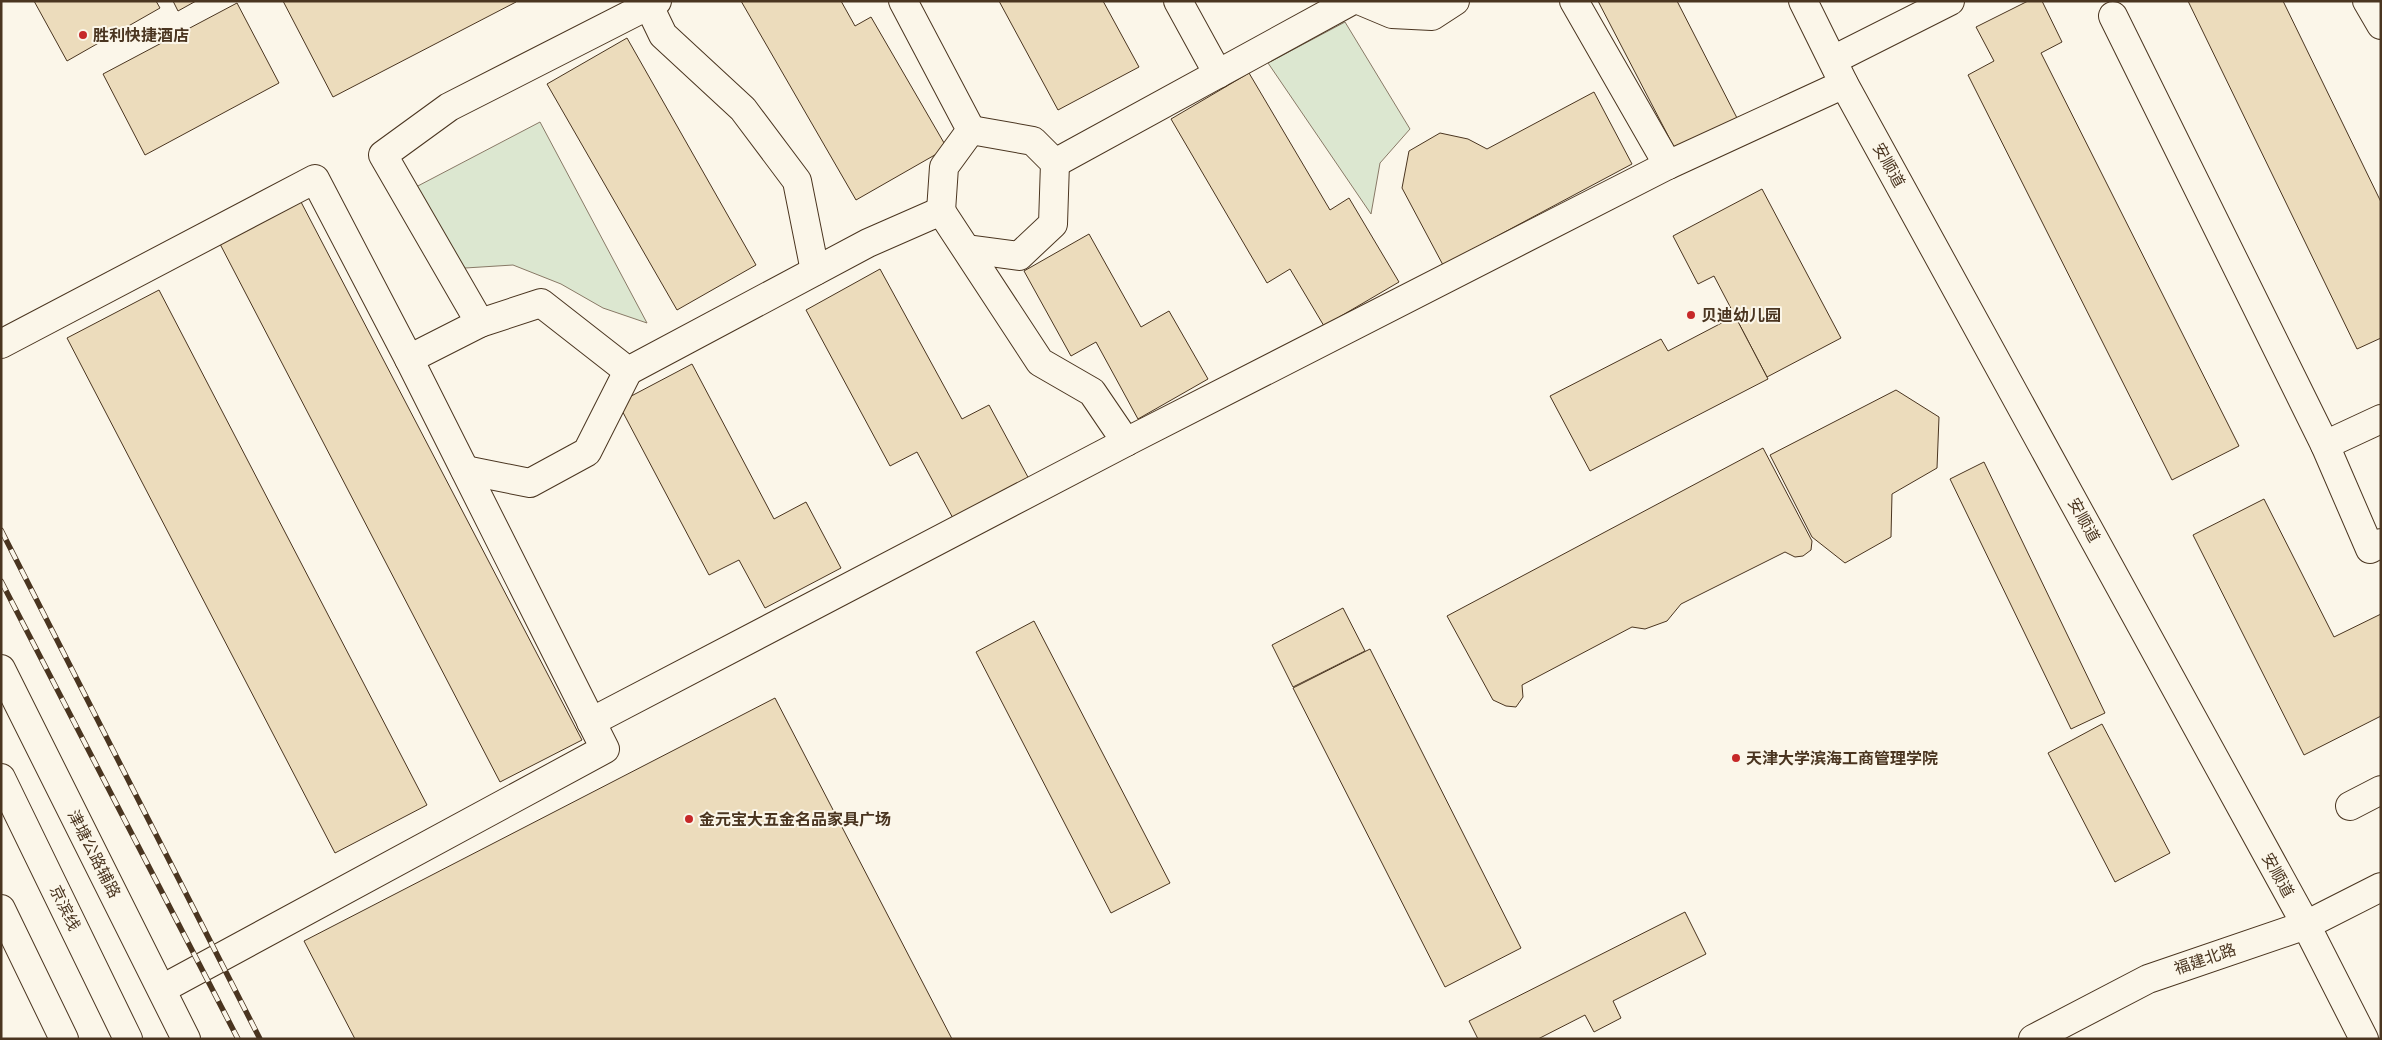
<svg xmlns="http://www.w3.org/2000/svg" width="2382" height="1040" viewBox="0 0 2382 1040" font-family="'Space Grotesk','Noto Sans SC',sans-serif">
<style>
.green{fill:#dce7d0;stroke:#887966}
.building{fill:#ecdcbc;stroke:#4a3520}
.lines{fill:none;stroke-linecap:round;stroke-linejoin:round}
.minor-casing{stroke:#4a3520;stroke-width:30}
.major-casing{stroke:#4a3520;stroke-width:30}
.highway-casing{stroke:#4a3520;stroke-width:30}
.minor{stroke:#fbf6e9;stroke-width:28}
.major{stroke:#fbf6e9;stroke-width:28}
.highway{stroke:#fbf6e9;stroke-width:28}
.rail-casing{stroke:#4a3520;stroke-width:5.5}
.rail{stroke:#fbf6e9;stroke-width:4;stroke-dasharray:11;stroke-linecap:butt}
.poi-dot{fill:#c62828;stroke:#fbf6e9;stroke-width:2}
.labels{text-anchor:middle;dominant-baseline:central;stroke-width:4;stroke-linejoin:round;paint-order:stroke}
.poi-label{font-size:16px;font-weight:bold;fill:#4a3520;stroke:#fbf6e9;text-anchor:start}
.street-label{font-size:16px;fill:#4a3520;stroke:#fbf6e9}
</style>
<rect width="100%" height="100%" fill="#fbf6e9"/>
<g class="green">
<path d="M 1345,22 L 1410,129 L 1380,163 L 1371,214 L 1268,63 Z"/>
<path d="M 540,122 L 647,323 L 603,308 L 561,284 L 513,265 L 465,268 L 438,233 L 414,188 Z"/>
</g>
<g class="building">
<path d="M 34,1 L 156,1 L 160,8 L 67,61 Z"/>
<path d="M 173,1 L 196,1 L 178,11 Z"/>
<path d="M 283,1 L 516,1 L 516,2 L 333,97 Z"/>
<path d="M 741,1 L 841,1 L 855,26 L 871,17 L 947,148 L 856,200 Z"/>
<path d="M 999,1 L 1103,1 L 1139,67 L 1058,110 Z"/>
<path d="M 1598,1 L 1677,1 L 1737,118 L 1675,149 Z"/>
<path d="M 2028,1 L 2042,1 L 2062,42 L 2041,53 L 2239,446 L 2172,480 L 1968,75 L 1994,61 L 1976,27 Z"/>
<path d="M 2188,1 L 2283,1 L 2381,202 L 2381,338 L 2357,349 Z"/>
<path d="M 237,3 L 279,83 L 145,155 L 103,74 Z"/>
<path d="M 627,38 L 756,265 L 677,310 L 547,84 Z"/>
<path d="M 1249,73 L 1330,210 L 1349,198 L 1399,282 L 1324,326 L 1290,269 L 1267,283 L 1171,119 Z"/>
<path d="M 1594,92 L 1632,164 L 1443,265 L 1402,188 L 1409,151 L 1440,133 L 1468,139 L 1487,149 Z"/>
<path d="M 1762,189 L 1841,338 L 1767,377 L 1714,276 L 1698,284 L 1673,236 Z"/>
<path d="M 301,202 L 582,740 L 500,782 L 220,244 Z"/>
<path d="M 1089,234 L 1141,327 L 1169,311 L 1208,379 L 1138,419 L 1096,342 L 1071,356 L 1024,271 Z"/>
<path d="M 880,269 L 962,419 L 989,405 L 1029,479 L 954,520 L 917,452 L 890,466 L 806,310 Z"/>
<path d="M 159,290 L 427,805 L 335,853 L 67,338 Z"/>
<path d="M 1735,316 L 1768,379 L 1590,471 L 1550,396 L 1661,339 L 1668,351 Z"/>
<path d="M 692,364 L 774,519 L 806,502 L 841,568 L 765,608 L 739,560 L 709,575 L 618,403 Z"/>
<path d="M 1896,390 L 1939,417 L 1937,468 L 1892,494 L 1891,537 L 1845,563 L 1812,537 L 1770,455 Z"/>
<path d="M 1763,448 L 1812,541 L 1811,550 L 1803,556 L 1795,557 L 1785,552 L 1681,604 L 1667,621 L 1645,629 L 1632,627 L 1522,685 L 1523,697 L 1516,707 L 1506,706 L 1493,700 L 1447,616 Z"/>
<path d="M 1984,462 L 2105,713 L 2071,729 L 1950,479 Z"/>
<path d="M 2264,499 L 2334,637 L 2381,614 L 2381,716 L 2304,755 L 2193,535 Z"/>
<path d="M 1343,608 L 1365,651 L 1293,687 L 1272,645 Z"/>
<path d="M 1034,621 L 1170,883 L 1111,913 L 976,652 Z"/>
<path d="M 1370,649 L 1521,948 L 1445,987 L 1293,688 Z"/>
<path d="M 775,698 L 952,1039 L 355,1039 L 304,941 Z"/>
<path d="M 2102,724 L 2170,853 L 2115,882 L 2048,753 Z"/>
<path d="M 1685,912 L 1706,954 L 1613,1001 L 1621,1018 L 1594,1032 L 1585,1015 L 1538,1039 L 1478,1039 L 1469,1021 Z"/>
</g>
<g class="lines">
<defs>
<g id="minor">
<path d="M 903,1 L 971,130 L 944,167 L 941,211"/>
<path d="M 1178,1 L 1218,74"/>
<path d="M 1361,1 L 1392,14 L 1432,16 L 1455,1"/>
<path d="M 1574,1 L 1668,165"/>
<path d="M 1803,1 L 1844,84 L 2306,925 L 2364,1039"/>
<path d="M 2367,1 L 2381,25"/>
<path d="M 649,6 L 663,35 L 743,109 L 797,181 L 815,271"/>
<path d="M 2113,16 L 2325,445 L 2381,419"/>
<path d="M 1833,60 L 1950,1"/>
<path d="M 1055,163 L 1351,1"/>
<path d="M 967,249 L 1019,256 L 1053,224 L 1055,163 L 1033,141 L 971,130"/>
<path d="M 480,323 L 541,303 L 628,371 L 868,243 L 941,211 L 1040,362 L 1092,392 L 1126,442 L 591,722"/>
<path d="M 1,344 L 315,179 L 409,359 L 480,323 L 383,155 L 449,107 L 657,1"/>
<path d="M 1126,442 L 1668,165 L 1844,84"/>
<path d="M 2325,445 L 2370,549 L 2381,543"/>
<path d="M 465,470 L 530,483 L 587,452 L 628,371"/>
<path d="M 2350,806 L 2381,790"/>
<path d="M 162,989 L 605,749 L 409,359"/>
<path d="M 2033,1039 L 2148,979 L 2306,925 L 2381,887"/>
</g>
<path id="major" d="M 1,669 L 186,1039"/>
<g id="highway">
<path d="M 1,778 L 128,1039"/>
<path d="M 1,909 L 64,1039"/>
</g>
</defs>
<use href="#minor" class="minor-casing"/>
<use href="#major" class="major-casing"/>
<use href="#highway" class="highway-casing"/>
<use href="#minor" class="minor"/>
<use href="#major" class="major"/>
<use href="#highway" class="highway"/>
<defs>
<g id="rail">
<path d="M 1,530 L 260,1039"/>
<path d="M 1,581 L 238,1039"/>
</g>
</defs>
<use href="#rail" class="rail-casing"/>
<use href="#rail" class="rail"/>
</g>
<g class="poi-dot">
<circle cx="83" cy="35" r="5"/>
<circle cx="1691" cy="315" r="5"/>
<circle cx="1736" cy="758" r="5"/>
<circle cx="689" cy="819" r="5"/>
</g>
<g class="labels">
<g class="poi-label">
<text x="93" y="35">胜利快捷酒店</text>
<text x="1701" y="315">贝迪幼儿园</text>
<text x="1746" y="758">天津大学滨海工商管理学院</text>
<text x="699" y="819">金元宝大五金名品家具广场</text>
</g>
<g class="street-label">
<text transform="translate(1889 165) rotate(61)">安顺道</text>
<text transform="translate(2084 520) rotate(61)">安顺道</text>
<text transform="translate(94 854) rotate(63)">津塘公路辅路</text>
<text transform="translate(2278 875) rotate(61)">安顺道</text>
<text transform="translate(65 908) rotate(64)">京滨线</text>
<text transform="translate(2205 959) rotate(-19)">福建北路</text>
</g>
</g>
<rect width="2382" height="1040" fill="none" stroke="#4a3520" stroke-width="5"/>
</svg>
